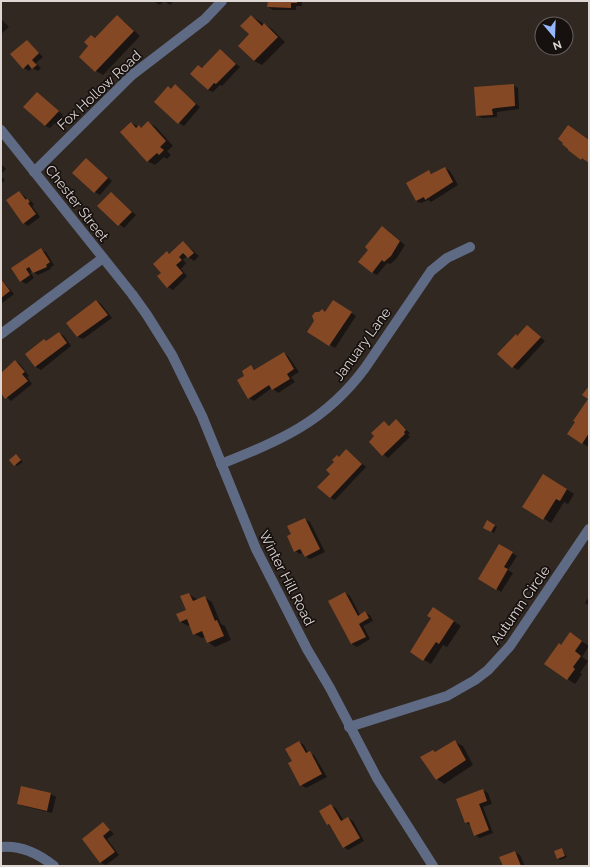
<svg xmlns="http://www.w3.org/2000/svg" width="590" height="867" viewBox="0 0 590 867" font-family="Raleway,sans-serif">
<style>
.shadow{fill:#0007}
.building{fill:#854824}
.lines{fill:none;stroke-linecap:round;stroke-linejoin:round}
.minor{stroke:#5f6b85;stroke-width:10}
.labels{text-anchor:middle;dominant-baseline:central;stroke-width:3.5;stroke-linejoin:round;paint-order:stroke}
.street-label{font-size:14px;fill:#ded7d4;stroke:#16110f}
</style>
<rect width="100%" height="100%" fill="#312822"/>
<g class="shadow">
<path d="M 153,1 L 164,1 L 160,5 Z"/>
<path d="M 164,1 L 174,1 L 170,5 Z"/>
<path d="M 269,1 L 302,1 L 302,6 L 296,6 L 296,10 L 273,10 L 268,7 Z"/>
<path d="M 251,16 L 272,29 L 285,42 L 262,65 L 254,61 L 239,46 L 250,34 Z"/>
<path d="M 117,17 L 124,21 L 140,36 L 103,75 L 96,71 L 90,46 L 92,36 L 96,38 Z"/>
<path d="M 1,19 L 9,27 L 1,34 Z"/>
<path d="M 27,41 L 43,57 L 36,63 L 41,68 L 38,71 L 32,68 L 29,71 L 24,68 Z"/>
<path d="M 220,50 L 240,67 L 222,86 L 220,85 L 213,92 L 208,90 L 199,66 L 203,68 Z"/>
<path d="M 513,85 L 518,88 L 519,109 L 497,112 L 497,117 L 482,118 L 477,115 Z"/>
<path d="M 175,86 L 200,107 L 184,126 L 179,123 L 171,90 Z"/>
<path d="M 37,93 L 63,115 L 50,128 L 45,126 Z"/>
<path d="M 131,123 L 142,128 L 149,123 L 156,127 L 173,146 L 167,151 L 171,155 L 167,159 L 164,157 L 155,165 L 147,161 Z"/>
<path d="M 86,159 L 112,181 L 100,195 L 95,192 Z"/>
<path d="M 1,164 L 6,169 L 1,174 Z"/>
<path d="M 445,168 L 450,171 L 458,185 L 431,202 L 428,200 L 421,203 L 416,201 L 429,172 L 433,174 Z"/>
<path d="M 1,176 L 5,180 L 1,184 Z"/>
<path d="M 19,192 L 32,202 L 34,205 L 32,206 L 40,217 L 28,226 L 24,223 Z"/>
<path d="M 111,193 L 136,215 L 124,228 L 99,206 Z"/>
<path d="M 387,230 L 405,245 L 396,259 L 390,264 L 387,263 L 377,275 L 372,272 Z"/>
<path d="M 183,242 L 199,256 L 194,261 L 187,256 L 183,260 L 186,263 L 181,269 L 187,276 L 173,290 L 168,287 L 162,273 L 167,252 L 170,254 Z"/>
<path d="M 41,250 L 46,252 L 54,265 L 50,268 L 51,269 L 38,275 L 32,271 L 30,272 L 34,278 L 26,284 L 21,281 L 13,268 Z"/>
<path d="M 1,279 L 14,294 L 1,304 Z"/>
<path d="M 97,301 L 101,304 L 112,318 L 83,339 L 78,337 L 68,323 Z"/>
<path d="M 338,304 L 356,316 L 335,348 L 309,331 L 325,313 Z"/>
<path d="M 528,327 L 545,341 L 518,370 L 513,367 L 518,337 Z"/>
<path d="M 59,333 L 64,336 L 71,346 L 41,370 L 36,367 L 26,354 Z"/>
<path d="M 284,353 L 288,356 L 299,372 L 291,377 L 295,382 L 278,393 L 272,388 L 254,401 L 249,398 L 238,381 L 246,376 L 251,367 L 256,370 Z"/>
<path d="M 15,361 L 20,364 L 29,376 L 27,377 L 32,384 L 11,401 L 1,391 L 1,376 L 7,370 L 6,368 Z"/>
<path d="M 589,400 L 589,447 L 582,443 Z"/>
<path d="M 396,421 L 410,433 L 408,435 L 410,437 L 388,458 L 370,442 L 376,436 L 384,422 L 390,426 Z"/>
<path d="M 346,450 L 366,467 L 335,500 L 330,497 L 331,473 L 337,456 L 340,457 Z"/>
<path d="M 16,455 L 23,462 L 17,466 L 10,460 Z"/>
<path d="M 551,479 L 574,494 L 568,504 L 564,502 L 551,523 L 524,506 Z"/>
<path d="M 305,519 L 310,522 L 325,552 L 310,559 L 305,556 L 303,552 L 300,554 L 295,551 L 292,535 Z"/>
<path d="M 487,522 L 497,527 L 494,533 L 484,528 Z"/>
<path d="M 500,545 L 517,556 L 508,570 L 513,573 L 501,592 L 479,578 Z"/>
<path d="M 345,593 L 350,596 L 360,615 L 365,613 L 370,615 L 373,621 L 363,626 L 370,639 L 357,647 L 352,644 L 329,601 Z"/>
<path d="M 189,594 L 198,600 L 204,597 L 212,602 L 221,624 L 225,626 L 231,640 L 215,647 L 208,642 L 205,637 L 202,638 L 194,634 L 190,625 L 188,626 L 181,622 L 187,611 Z"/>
<path d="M 589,596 L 589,605 L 585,603 Z"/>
<path d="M 441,613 L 461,626 L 447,647 L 443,645 L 431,664 L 411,652 Z"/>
<path d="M 577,638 L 589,646 L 582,657 L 588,661 L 580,673 L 582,674 L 575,684 L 545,664 L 561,646 Z"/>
<path d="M 299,742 L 304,745 L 308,753 L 314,755 L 327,777 L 306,788 L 301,785 L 289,764 L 293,761 Z"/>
<path d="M 455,742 L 463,746 L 473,765 L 444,784 L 437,779 L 433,751 L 436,752 Z"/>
<path d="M 22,788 L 51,794 L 56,797 L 52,813 L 23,806 L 18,804 Z"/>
<path d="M 483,790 L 488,793 L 492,804 L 483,807 L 493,833 L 480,838 L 475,835 L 471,825 L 466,823 Z"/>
<path d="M 331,806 L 336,808 L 344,821 L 348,818 L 353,821 L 364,841 L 348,850 L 344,847 L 320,812 Z"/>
<path d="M 103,823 L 114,834 L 107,839 L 119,855 L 106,865 L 101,863 L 83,839 Z"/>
<path d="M 562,849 L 567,857 L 560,860 L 558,858 Z"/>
<path d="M 515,852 L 520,855 L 525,866 L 504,866 L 501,858 Z"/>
</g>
<g class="building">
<path d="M 268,1 L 297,1 L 297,3 L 291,3 L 291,8 L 267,7 Z"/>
<path d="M 117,15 L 134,31 L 95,72 L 79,57 L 88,46 L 84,42 L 91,35 L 95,38 Z"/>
<path d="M 251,15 L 262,26 L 264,23 L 278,37 L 254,61 L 238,46 L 249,34 L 240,26 Z"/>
<path d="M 27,40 L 39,53 L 32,60 L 37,65 L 32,69 L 28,64 L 23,69 L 10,54 Z"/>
<path d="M 220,49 L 236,64 L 216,84 L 214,83 L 208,90 L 190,74 L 198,65 L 202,68 Z"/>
<path d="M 175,84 L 196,104 L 178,124 L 154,102 L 168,86 L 171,89 Z"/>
<path d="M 514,84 L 515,106 L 496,108 L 492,109 L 493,115 L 476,116 L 474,87 Z"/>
<path d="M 37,92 L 59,111 L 45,126 L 23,107 Z"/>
<path d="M 148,121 L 166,141 L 160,147 L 164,150 L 159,155 L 157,153 L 147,162 L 120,132 L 131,122 L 136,128 L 139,125 L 141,128 Z"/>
<path d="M 568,125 L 589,140 L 589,163 L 582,158 L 581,160 L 568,150 L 568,149 L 562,144 L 563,143 L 558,139 Z"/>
<path d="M 86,158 L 108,178 L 94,193 L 72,173 Z"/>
<path d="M 445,167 L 453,182 L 425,200 L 424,197 L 416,201 L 406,183 L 429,170 L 431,174 Z"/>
<path d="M 19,191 L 26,200 L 27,198 L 30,202 L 28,203 L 36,214 L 23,224 L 6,200 Z"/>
<path d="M 111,192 L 132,212 L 118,226 L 97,206 Z"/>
<path d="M 382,226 L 400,241 L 391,256 L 384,262 L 382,260 L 372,273 L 358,262 L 368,250 L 365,247 Z"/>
<path d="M 183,241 L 194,253 L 188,258 L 183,253 L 179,257 L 182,260 L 176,265 L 183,273 L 167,288 L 157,276 L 161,273 L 153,264 L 167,251 L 169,254 Z"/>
<path d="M 41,248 L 50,262 L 46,265 L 47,267 L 33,273 L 29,267 L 26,269 L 30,275 L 20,282 L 11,268 Z"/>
<path d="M 1,279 L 10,291 L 1,298 Z"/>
<path d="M 96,300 L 108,315 L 77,337 L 66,323 Z"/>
<path d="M 333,300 L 352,312 L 329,346 L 307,332 L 314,321 L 312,316 L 315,312 L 319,312 L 322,309 L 325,312 Z"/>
<path d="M 527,325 L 541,337 L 512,368 L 497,354 L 516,334 L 517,336 Z"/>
<path d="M 59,332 L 67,343 L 35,367 L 25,354 L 44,339 L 46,341 Z"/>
<path d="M 284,352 L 294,369 L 287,374 L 290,379 L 272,390 L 269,385 L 248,399 L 237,380 L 244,376 L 242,371 L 251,365 L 254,370 Z"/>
<path d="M 15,360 L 25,372 L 22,374 L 28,381 L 5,399 L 1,393 L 1,373 Z"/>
<path d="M 589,386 L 589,433 L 582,444 L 567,434 L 575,422 L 573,421 L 588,399 L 582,395 Z"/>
<path d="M 396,419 L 406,430 L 404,432 L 405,434 L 382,456 L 369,442 L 374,436 L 371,433 L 384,421 L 389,426 Z"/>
<path d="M 346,449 L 362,464 L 330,498 L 317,487 L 330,474 L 326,470 L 334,462 L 332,460 L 337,455 L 339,457 Z"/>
<path d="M 16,454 L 21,460 L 14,466 L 9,460 Z"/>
<path d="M 543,474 L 567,489 L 560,501 L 556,499 L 543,520 L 522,507 Z"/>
<path d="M 305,518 L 320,549 L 305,557 L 300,549 L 294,552 L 287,536 L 291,534 L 287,526 Z"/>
<path d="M 487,520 L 495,525 L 491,532 L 483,528 Z"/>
<path d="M 499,544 L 513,552 L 504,567 L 508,569 L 496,590 L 478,579 Z"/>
<path d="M 345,592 L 358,616 L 365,611 L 369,618 L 359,624 L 366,637 L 351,644 L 328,601 Z"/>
<path d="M 189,593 L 193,601 L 205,596 L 215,621 L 217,620 L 224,636 L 207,643 L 202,631 L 193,635 L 187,619 L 180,622 L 176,614 L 186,610 L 180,596 Z"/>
<path d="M 433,607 L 454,621 L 439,644 L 436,642 L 423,661 L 410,652 L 431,618 L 427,616 Z"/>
<path d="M 570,632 L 582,641 L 575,651 L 581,656 L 573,667 L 575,669 L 567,680 L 544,664 L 559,643 L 561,645 Z"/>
<path d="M 455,740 L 466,760 L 436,780 L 420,757 L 433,750 L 435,752 Z"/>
<path d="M 299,741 L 306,753 L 310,751 L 322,774 L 300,786 L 288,763 L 292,761 L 285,749 Z"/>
<path d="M 21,786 L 51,793 L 47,811 L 17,804 Z"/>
<path d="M 483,789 L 487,801 L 479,804 L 489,830 L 474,836 L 469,822 L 465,823 L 456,799 Z"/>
<path d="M 331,804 L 341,821 L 348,817 L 360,838 L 343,848 L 329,824 L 327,825 L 319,811 Z"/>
<path d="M 103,822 L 110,830 L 103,836 L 115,852 L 100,863 L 82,839 Z"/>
<path d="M 562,848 L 565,856 L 557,859 L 554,851 Z"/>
<path d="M 515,851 L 521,866 L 503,866 L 499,857 Z"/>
</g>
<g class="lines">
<g class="minor">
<path d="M 1,130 L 132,294 L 147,315 L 172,355 L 202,416 L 256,549 L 307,649 L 330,688 L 377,778 L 433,866"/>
<path d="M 34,172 L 132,75 L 205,19 L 222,1"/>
<path d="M 1,334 L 103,258"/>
<path d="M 221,464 C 281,440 325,422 365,368 L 431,271 L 447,258 L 470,247"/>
<path d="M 349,727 L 447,696 L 475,680 L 488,670 L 510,646 L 589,529"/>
<path d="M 1,847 C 21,845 39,854 54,866"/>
</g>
</g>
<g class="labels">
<g class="street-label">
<text transform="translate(99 90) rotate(-43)">Fox Hollow Road</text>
<text transform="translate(77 203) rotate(52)">Chester Street</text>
<text transform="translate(362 344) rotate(-54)">January Lane</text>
<text transform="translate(287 578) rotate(63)">Winter Hill Road</text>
<text transform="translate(520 605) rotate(-55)">Autumn Circle</text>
</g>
</g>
<rect width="590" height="867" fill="none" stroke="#ded7d4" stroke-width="4"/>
<g transform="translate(554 36) rotate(161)"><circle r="19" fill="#16110f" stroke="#66605e"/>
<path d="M0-3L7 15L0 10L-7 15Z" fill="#96b6fd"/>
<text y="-6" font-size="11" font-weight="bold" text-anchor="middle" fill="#ded7d4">N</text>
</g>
</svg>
